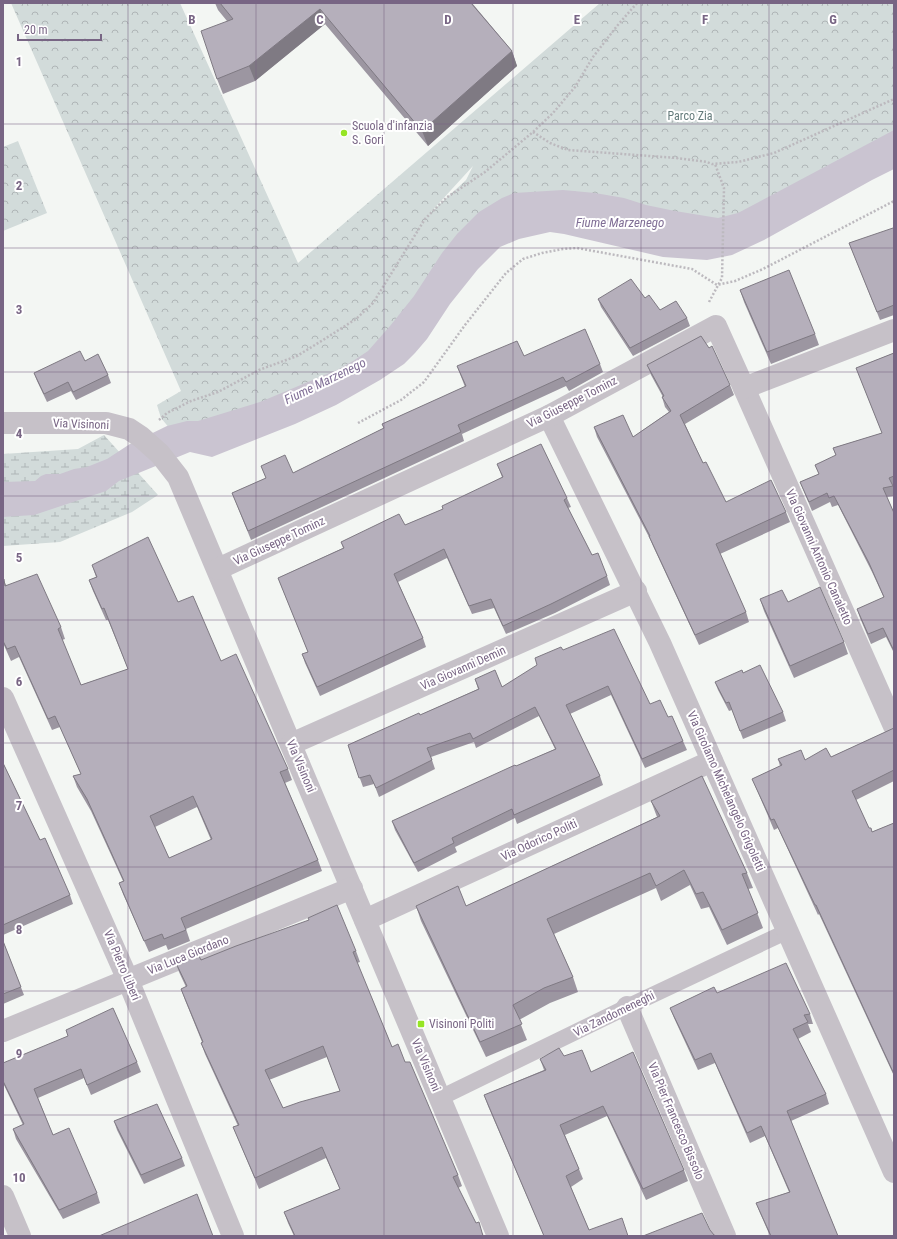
<svg xmlns="http://www.w3.org/2000/svg" width="897" height="1239" viewBox="0 0 897 1239" font-family="'Roboto Condensed',sans-serif">
<style>
.wetland{fill:url(#wetland-marsh)}
.park{fill:url(#park-crowns);fill-rule:evenodd}
.water{fill:#cac4d1}
.lines{fill:none;stroke-linecap:round;stroke-linejoin:round}
.path{stroke:#bcb9be;stroke-width:2.5;stroke-dasharray:2 2;stroke-linecap:butt}
.pedestrian{stroke:#c6c1c8;stroke-width:16}
.minor{stroke:#c6c1c8;stroke-width:22}
.wall{fill:#9c96a1;fill-rule:evenodd}
.shaded-wall{fill:#7f7a83}
.building{fill:#b5afbb;stroke:#7f7a83;fill-rule:evenodd}
.grid{fill:none;stroke:#786584;stroke-width:1;stroke-opacity:0.55}
.poi-dot{fill:#96e524;stroke:#fff;stroke-width:1.5}
.labels{text-anchor:middle;dominant-baseline:central;stroke-width:4;stroke-linejoin:round;paint-order:stroke}
.park-label{font-size:12px;fill:#647b7b;stroke:#fff}
.poi-label{font-size:12px;fill:#786584;stroke:#fff;text-anchor:start}
.street-label{font-size:12px;fill:#786584;stroke:#fff}
.water-label{font-size:13px;font-style:italic;fill:#806f96;stroke:#fff}
.grid-label{font-size:13px;text-anchor:middle;font-weight:bold;fill:#786584;stroke:#fff;stroke-width:4;stroke-linejoin:round;paint-order:stroke}
</style>
<defs>
<pattern id="wetland-marsh" width="20" height="14" patternUnits="userSpaceOnUse"><rect width="20" height="14" fill="#d2dbda"/><path d="M1 5h8M5 5V1M11 12h8M15 12V8" fill="none" stroke="#afb5b6"/></pattern>
<pattern id="park-crowns" width="20" height="18" patternUnits="userSpaceOnUse"><rect width="20" height="18" fill="#d2dbda"/><path d="M2 6a3 3 0 1 1 6 0M12 15a3 3 0 1 1 6 0" fill="none" stroke="#afb5b6"/></pattern>
</defs>
<rect width="100%" height="100%" fill="#f3f6f3"/>
<path class="wetland" d="M 104,435 L 158,495 L 132,512 L 60,542 L 3,546 L 3,454 L 78,449 Z"/>
<g class="park">
<path d="M 11,3 L 180,3 L 298,263 L 600,3 L 894,3 L 894,143 L 727,225 L 532,213 L 385,349 L 185,447 L 161,418 L 157,405 L 181,391 ZM 473,166 L 466,180 L 430,213 Z"/>
<path d="M 18,141 L 47,213 L 3,231 L 3,147 Z"/>
</g>
<path class="water" d="M 894,130 L 894,169 L 872,180 L 764,240 L 732,255 L 707,260 L 663,257 L 564,234 L 550,232 L 519,239 L 500,247 L 478,269 L 450,304 L 427,339 L 415,353 L 404,364 L 380,380 L 336,405 L 295,424 L 212,457 L 190,452 L 119,481 L 106,491 L 34,515 L 3,517 L 3,482 L 35,481 L 41,476 L 46,474 L 60,474 L 74,469 L 87,467 L 107,459 L 130,444 L 167,426 L 187,421 L 198,421 L 260,402 L 339,369 L 353,361 L 368,351 L 390,326 L 414,296 L 442,253 L 457,234 L 479,212 L 502,198 L 514,193 L 563,190 L 595,193 L 624,198 L 646,205 L 675,211 L 718,218 L 738,213 Z"/>
<g class="lines">
<g class="path">
<path d="M 533,132 L 550,143 L 568,150 L 677,158 L 707,162 L 712,164 L 738,162 L 774,153 L 894,99"/>
<path d="M 709,302 L 722,278 L 724,188 L 715,164"/>
<path d="M 159,420 L 167,413 L 191,401 L 218,392 L 259,370 L 297,356 L 323,340 L 356,319 L 373,303 L 425,219 L 446,198 L 485,172 L 533,132 L 553,113 L 575,87 L 593,57 L 617,26 L 637,3"/>
<path d="M 358,423 L 401,400 L 424,382 L 465,325 L 506,273 L 523,259 L 542,253 L 563,249 L 577,248 L 692,269 L 717,285 L 735,281 L 763,269 L 894,201"/>
</g>
<path class="pedestrian" d="M 440,1098 L 627,1007 L 788,931"/>
<g class="minor">
<path d="M 744,388 L 894,726"/>
<path d="M 549,416 L 660,643 L 894,1172"/>
<path d="M 3,423 L 106,423 L 129,429 L 141,437 L 160,454 L 178,477 L 498,1236"/>
<path d="M 218,569 L 549,416 L 716,326 L 744,388 L 894,330"/>
<path d="M 3,698 L 128,980 L 233,1236"/>
<path d="M 291,744 L 636,591"/>
<path d="M 365,920 L 712,761"/>
<path d="M 627,1007 L 725,1236"/>
<path d="M 3,1031 L 352,888"/>
<path d="M 3,1196 L 20,1236"/>
</g>
</g>
<g class="wall">
<path d="M 215,3 L 472,3 L 512,51 L 517,66 L 428,146 L 325,24 L 255,81 L 223,94 L 217,79 L 227,21 L 218,10 Z"/>
<path d="M 894,230 L 894,315 L 880,320 L 849,243 Z"/>
<path d="M 740,290 L 815,334 L 819,345 L 771,364 L 744,302 Z"/>
<path d="M 645,298 L 660,310 L 687,318 L 690,326 L 633,356 L 601,307 L 598,299 Z"/>
<path d="M 894,353 L 894,487 L 893,487 L 894,490 L 894,496 L 887,497 L 894,513 L 894,653 L 886,637 L 871,644 L 860,618 L 857,609 L 884,598 L 872,572 L 838,505 L 832,507 L 830,502 L 812,511 L 800,482 L 819,474 L 815,465 L 836,456 L 833,448 L 882,433 L 856,368 Z"/>
<path d="M 524,356 L 600,364 L 603,372 L 569,391 L 566,386 L 462,434 L 464,441 L 251,540 L 232,493 L 266,478 L 261,466 L 293,473 L 384,428 L 382,424 L 465,387 L 457,366 Z"/>
<path d="M 85,361 L 108,375 L 111,383 L 76,400 L 71,391 L 47,402 L 37,381 L 34,373 Z"/>
<path d="M 647,365 L 730,385 L 734,395 L 685,424 L 703,463 L 726,502 L 786,512 L 790,522 L 720,554 L 746,612 L 749,622 L 699,645 L 653,546 L 649,537 L 597,437 L 594,427 L 633,437 L 669,412 L 665,407 L 662,397 L 663,397 L 651,375 Z"/>
<path d="M 497,464 L 567,498 L 571,507 L 568,508 L 592,555 L 607,576 L 610,585 L 555,613 L 506,634 L 494,608 L 472,614 L 447,558 L 398,582 L 423,638 L 426,647 L 320,696 L 305,663 L 302,654 L 308,652 L 278,578 L 343,548 L 341,542 L 405,525 L 443,509 L 502,477 Z"/>
<path d="M 92,565 L 178,602 L 221,661 L 288,769 L 292,780 L 285,783 L 318,860 L 322,871 L 186,929 L 190,941 L 168,950 L 166,945 L 149,952 L 123,894 L 119,883 L 123,881 L 91,811 L 77,787 L 73,776 L 81,774 L 60,727 L 52,730 L 19,657 L 11,661 L 3,643 L 3,580 L 7,586 L 61,627 L 65,639 L 62,640 L 81,685 L 128,669 L 108,620 L 106,620 L 93,591 L 89,580 L 96,577 ZM 197,807 L 211,840 L 169,858 L 155,827 Z"/>
<path d="M 760,599 L 844,642 L 848,654 L 794,678 L 764,611 Z"/>
<path d="M 563,650 L 650,704 L 668,717 L 683,741 L 687,750 L 645,768 L 611,695 L 570,714 L 600,776 L 603,785 L 517,824 L 515,818 L 455,847 L 457,852 L 418,872 L 395,830 L 392,821 L 555,749 L 539,716 L 476,748 L 474,742 L 431,757 L 435,769 L 379,797 L 374,784 L 363,787 L 348,745 L 420,715 L 478,689 L 475,679 L 502,687 Z"/>
<path d="M 743,673 L 783,712 L 786,721 L 743,739 L 732,710 L 729,711 L 718,690 L 715,682 Z"/>
<path d="M 894,728 L 894,781 L 856,800 L 869,828 L 872,832 L 894,823 L 894,1076 L 819,914 L 818,915 L 778,828 L 774,830 L 756,788 L 752,779 L 780,766 L 778,759 L 805,760 L 831,757 Z"/>
<path d="M 3,763 L 40,840 L 70,895 L 73,904 L 3,935 Z"/>
<path d="M 651,801 L 747,873 L 753,888 L 748,889 L 763,928 L 727,945 L 709,907 L 701,909 L 690,885 L 661,901 L 656,888 L 554,934 L 573,977 L 578,992 L 550,1003 L 519,1020 L 527,1040 L 486,1057 L 421,921 L 416,906 L 466,906 L 657,817 Z"/>
<path d="M 3,941 L 24,995 L 3,1004 Z"/>
<path d="M 356,951 L 360,962 L 357,963 L 392,1047 L 405,1062 L 458,1175 L 462,1186 L 458,1188 L 476,1223 L 484,1236 L 294,1236 L 288,1223 L 284,1212 L 340,1189 L 326,1158 L 259,1189 L 233,1127 L 238,1126 L 205,1054 L 201,1043 L 202,1042 L 185,1000 L 181,989 L 186,987 L 179,972 L 175,961 ZM 327,1057 L 340,1091 L 283,1108 L 269,1080 Z"/>
<path d="M 717,993 L 810,1014 L 813,1024 L 808,1024 L 811,1032 L 798,1039 L 826,1094 L 829,1104 L 791,1121 L 838,1236 L 770,1236 L 760,1213 L 756,1203 L 789,1192 L 765,1136 L 750,1143 L 715,1063 L 698,1070 L 674,1018 L 670,1008 Z"/>
<path d="M 564,1056 L 591,1072 L 684,1170 L 688,1181 L 646,1200 L 607,1116 L 565,1135 L 579,1169 L 583,1179 L 571,1187 L 589,1230 L 628,1236 L 544,1236 L 488,1106 L 484,1095 L 544,1070 L 540,1059 Z"/>
<path d="M 137,1062 L 141,1072 L 91,1095 L 84,1078 L 38,1098 L 53,1135 L 97,1193 L 100,1203 L 63,1219 L 16,1139 L 13,1129 L 23,1125 L 3,1083 L 3,1063 Z"/>
<path d="M 114,1121 L 182,1158 L 185,1166 L 144,1184 L 117,1130 Z"/>
</g>
<g class="shaded-wall">
<path d="M 320,9 L 325,24 L 255,81 L 249,66 Z"/>
<path d="M 512,51 L 517,66 L 428,146 L 422,131 Z"/>
</g>
<g class="building">
<path d="M 220,3 L 471,3 L 512,51 L 422,131 L 320,9 L 249,66 L 217,79 L 201,31 L 233,19 Z"/>
<path d="M 893,228 L 894,230 L 894,305 L 877,312 L 849,243 Z"/>
<path d="M 789,270 L 815,334 L 767,352 L 740,290 Z"/>
<path d="M 631,279 L 645,298 L 649,295 L 660,310 L 676,301 L 687,318 L 630,348 L 598,299 Z"/>
<path d="M 585,329 L 600,364 L 566,382 L 563,377 L 458,425 L 461,432 L 248,531 L 232,493 L 266,478 L 261,466 L 285,455 L 293,473 L 384,428 L 382,424 L 466,386 L 457,366 L 517,341 L 524,356 Z"/>
<path d="M 701,336 L 709,348 L 712,346 L 730,385 L 680,415 L 703,463 L 706,462 L 726,502 L 771,480 L 786,512 L 716,544 L 746,612 L 695,635 L 649,536 L 650,536 L 594,427 L 623,415 L 633,437 L 671,411 L 662,397 L 664,396 L 647,365 Z"/>
<path d="M 80,351 L 85,361 L 98,354 L 108,375 L 73,392 L 68,382 L 44,394 L 34,373 Z"/>
<path d="M 894,353 L 894,476 L 889,478 L 893,486 L 883,488 L 894,513 L 894,651 L 883,628 L 868,634 L 857,609 L 884,597 L 869,563 L 834,496 L 829,498 L 827,493 L 809,502 L 800,482 L 819,474 L 815,465 L 836,455 L 833,448 L 882,433 L 856,368 Z"/>
<path d="M 541,444 L 567,498 L 564,500 L 592,555 L 598,553 L 607,576 L 551,604 L 503,626 L 491,599 L 469,606 L 444,549 L 394,574 L 423,638 L 317,687 L 302,654 L 308,652 L 278,578 L 344,548 L 341,542 L 399,514 L 405,525 L 443,509 L 442,506 L 503,477 L 497,464 Z"/>
<path d="M 148,537 L 178,602 L 193,596 L 221,661 L 236,654 L 288,769 L 280,772 L 318,860 L 181,918 L 186,930 L 164,939 L 162,934 L 144,941 L 119,883 L 124,881 L 87,799 L 73,776 L 81,774 L 55,716 L 48,719 L 15,646 L 7,649 L 3,641 L 3,580 L 4,579 L 5,586 L 37,574 L 61,627 L 58,629 L 81,685 L 128,669 L 104,608 L 102,609 L 89,580 L 97,577 L 92,565 ZM 193,796 L 212,839 L 169,858 L 150,816 Z"/>
<path d="M 820,587 L 844,642 L 790,666 L 760,599 L 782,590 L 788,602 Z"/>
<path d="M 614,629 L 650,704 L 660,700 L 668,717 L 672,716 L 683,741 L 642,759 L 608,686 L 566,705 L 600,776 L 514,815 L 512,809 L 452,838 L 454,843 L 414,863 L 392,821 L 515,765 L 516,766 L 556,749 L 535,707 L 473,739 L 470,733 L 427,748 L 432,760 L 376,788 L 370,775 L 359,778 L 348,745 L 419,713 L 420,715 L 479,689 L 475,679 L 495,670 L 502,687 L 537,665 L 535,658 L 561,647 L 563,650 Z"/>
<path d="M 760,665 L 783,712 L 740,731 L 729,702 L 726,703 L 715,682 L 742,670 L 743,673 Z"/>
<path d="M 894,728 L 894,770 L 852,791 L 869,828 L 871,828 L 872,832 L 894,823 L 894,1074 L 816,905 L 815,905 L 774,819 L 771,820 L 752,779 L 782,765 L 778,759 L 801,750 L 805,760 L 826,748 L 831,757 Z"/>
<path d="M 3,763 L 40,840 L 45,838 L 70,895 L 3,925 Z"/>
<path d="M 702,776 L 747,873 L 742,874 L 758,913 L 722,930 L 703,892 L 696,894 L 684,870 L 656,886 L 650,873 L 547,919 L 573,977 L 544,988 L 513,1005 L 522,1024 L 480,1042 L 416,906 L 458,886 L 466,906 L 660,816 L 651,801 Z"/>
<path d="M 337,905 L 356,951 L 353,952 L 392,1047 L 398,1044 L 405,1062 L 410,1062 L 458,1175 L 453,1177 L 476,1223 L 479,1222 L 483,1236 L 295,1236 L 284,1212 L 340,1189 L 322,1147 L 255,1178 L 233,1127 L 239,1125 L 201,1043 L 203,1042 L 181,989 L 187,986 L 175,961 L 197,952 L 201,960 L 236,946 L 309,920 L 308,918 ZM 323,1046 L 340,1091 L 300,1102 L 283,1108 L 265,1070 Z"/>
<path d="M 3,941 L 21,987 L 3,994 Z"/>
<path d="M 786,963 L 810,1014 L 804,1015 L 808,1022 L 793,1029 L 826,1094 L 787,1111 L 838,1236 L 771,1236 L 756,1203 L 790,1192 L 761,1126 L 747,1133 L 711,1053 L 695,1060 L 670,1008 L 714,987 L 717,993 Z"/>
<path d="M 113,1008 L 137,1062 L 87,1085 L 81,1069 L 34,1089 L 53,1135 L 69,1128 L 97,1193 L 59,1210 L 13,1129 L 24,1124 L 3,1081 L 3,1063 L 68,1036 L 66,1030 Z"/>
<path d="M 559,1048 L 564,1056 L 582,1050 L 591,1072 L 633,1052 L 684,1170 L 643,1189 L 603,1106 L 560,1125 L 579,1169 L 566,1176 L 589,1230 L 622,1218 L 628,1236 L 544,1236 L 484,1095 L 546,1070 L 540,1059 Z"/>
<path d="M 157,1104 L 182,1158 L 141,1175 L 114,1121 Z"/>
<path d="M 197,1194 L 213,1236 L 99,1236 Z"/>
<path d="M 702,1213 L 710,1230 L 714,1235 L 716,1236 L 643,1236 Z"/>
</g>
<path class="grid" d="M 128,3 L 128,1236M 256,3 L 256,1236M 384,3 L 384,1236M 513,3 L 513,1236M 641,3 L 641,1236M 769,3 L 769,1236M 3,124 L 894,124M 3,248 L 894,248M 3,372 L 894,372M 3,496 L 894,496M 3,620 L 894,620M 3,743 L 894,743M 3,867 L 894,867M 3,991 L 894,991M 3,1115 L 894,1115"/>
<g class="poi-dot">
<circle cx="344" cy="133" r="4"/>
<rect x="417" y="1020" width="8" height="8" rx="2"/>
</g>
<g class="labels">
<g class="park-label">
<text x="690" y="116">Parco Zia</text>
</g>
<g class="poi-label">
<text x="352" y="126">Scuola d'infanzia<tspan x="352" dy="14">S. Gori</tspan></text>
<text x="429" y="1024">Visinoni Politi</text>
</g>
<g class="street-label">
<text transform="translate(572 402) rotate(-27)">Via Giuseppe Tominz</text>
<text transform="translate(81 424) rotate(2)">Via Visinoni</text>
<text transform="translate(279 541) rotate(-25)">Via Giuseppe Tominz</text>
<text transform="translate(819 557) rotate(66)">Via Giovanni Antonio Canaletto</text>
<text transform="translate(463 668) rotate(-24)">Via Giovanni Demin</text>
<text transform="translate(301 766) rotate(67)">Via Visinoni</text>
<text transform="translate(726 791) rotate(66)">Via Girolamo Michelangelo Grigoletti</text>
<text transform="translate(539 840) rotate(-25)">Via Odorico Politi</text>
<text transform="translate(188 955) rotate(-22)">Via Luca Giordano</text>
<text transform="translate(122 965) rotate(67)">Via Pietro Liberi</text>
<text transform="translate(614 1014) rotate(-26)">Via Zandomeneghi</text>
<text transform="translate(426 1065) rotate(67)">Via Visinoni</text>
<text transform="translate(676 1121) rotate(67)">Via Pier Francesco Bissolo</text>
</g>
<g class="water-label">
<text x="620" y="222">Fiume Marzenego</text>
<text transform="translate(325 381) rotate(-26)">Fiume Marzenego</text>
</g>
</g>
<g class="grid-label">
<text x="192" y="24">B</text>
<text x="320" y="24">C</text>
<text x="448" y="24">D</text>
<text x="577" y="24">E</text>
<text x="705" y="24">F</text>
<text x="833" y="24">G</text>
<text x="19" y="66">1</text>
<text x="19" y="190">2</text>
<text x="19" y="314">3</text>
<text x="19" y="438">4</text>
<text x="19" y="562">5</text>
<text x="19" y="686">6</text>
<text x="19" y="810">7</text>
<text x="19" y="934">8</text>
<text x="19" y="1058">9</text>
<text x="19" y="1182">10</text>
</g>
<rect width="897" height="1239" fill="none" stroke="#786584" stroke-width="8"/>
<path d="M18 34v6h83v-6" fill="none" stroke="#786584" stroke-width="2"/>
<text x="24" y="34" font-size="12" fill="#786584" stroke="#ffffff" stroke-width="3" paint-order="stroke">20 m</text>
</svg>
